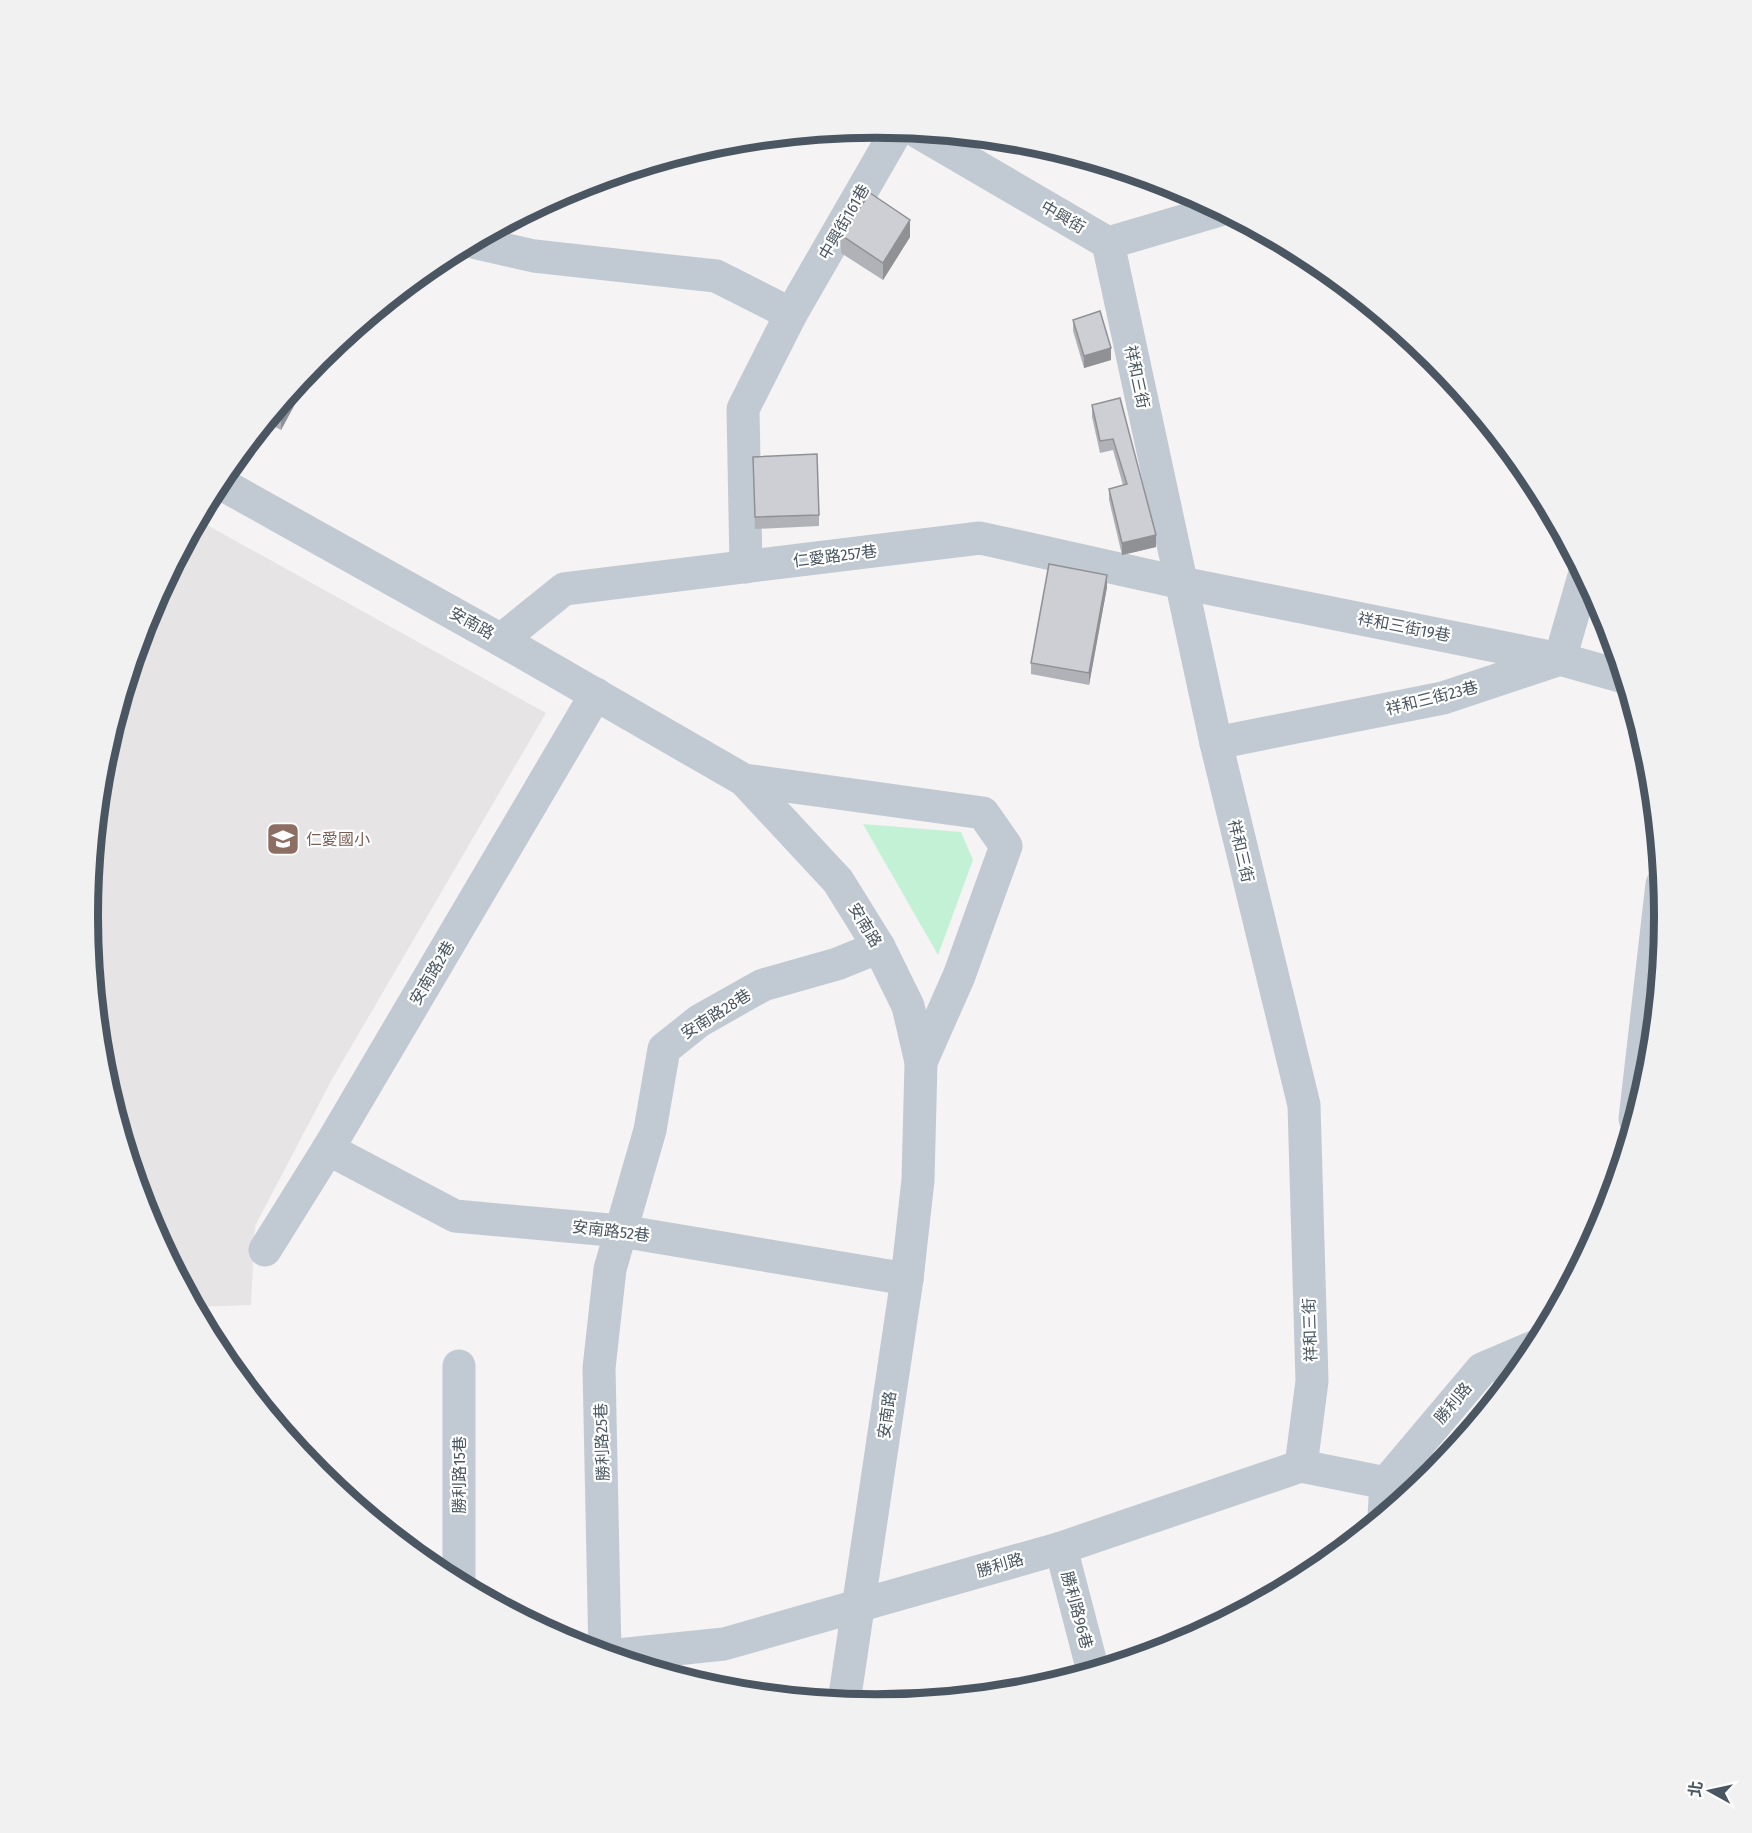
<svg xmlns="http://www.w3.org/2000/svg" width="1752" height="1833" viewBox="0 0 1752 1833" font-family="'Fira Sans Condensed','Noto Sans TC',sans-serif">
<style>
.education{fill:#e6e4e5}
.green{fill:#c3f1d5}
.lines{fill:none;stroke-linecap:round;stroke-linejoin:round}
.minor{stroke:#c1cad2;stroke-width:33}
.wall{fill:#b0b2b7}
.shaded-wall{fill:#909195}
.building{fill:#cdcfd5;stroke:#909195;stroke-width:1.5}
.labels{text-anchor:middle;dominant-baseline:central;stroke-width:4.5;stroke-linejoin:round;paint-order:stroke}
.street-label{font-size:16px;fill:#4a5661;stroke:#fff}
.education-label{font-size:16px;fill:#785e54;stroke:#fff;text-anchor:start}
.rim{fill:none;stroke:#4a5661;stroke-width:8}
</style>
<rect width="100%" height="100%" fill="#f5f3f3"/>
<path class="education" d="M 198,520 L 546,713 L 331,1081 L 255,1226 L 251,1305 L 194,1307 L 147,1218 L 102,1070 L 87,916 L 102,762 L 147,614 Z"/>
<path class="green" d="M 863,824 L 961,832 L 973,860 L 938,955 Z"/>
<g class="lines">
<g class="minor">
<path d="M 918,132 L 1108,243 L 1220,210"/>
<path d="M 472,242 L 534,256 L 716,276 L 791,314"/>
<path d="M 1108,243 L 1216,743 L 1304,1105 L 1312,1381 L 1301,1466"/>
<path d="M 218,482 L 501,640 L 744,780 L 838,881 L 879,947 L 908,1006 L 921,1062 L 918,1180 L 907,1279 L 844,1702"/>
<path d="M 746,567 L 743,409 L 791,314 L 897,130"/>
<path d="M 501,640 L 564,589 L 980,538 L 1182,583 L 1560,659 L 1624,677"/>
<path d="M 1216,743 L 1443,698 L 1560,659 L 1584,576"/>
<path d="M 744,780 L 983,813 L 1006,846 L 959,976 L 921,1062"/>
<path d="M 1635,1119 L 1662,884"/>
<path d="M 328,1149 L 455,1216 L 621,1231 L 907,1279"/>
<path d="M 265,1250 L 328,1149 L 596,694"/>
<path d="M 1386,1483 L 1482,1369 L 1536,1346"/>
<path d="M 1384,1516 L 1386,1483"/>
<path d="M 1061,1548 L 1093,1671"/>
<path d="M 459,1584 L 459,1366"/>
<path d="M 605,1655 L 599,1368 L 610,1269 L 650,1130 L 664,1049 L 699,1021 L 763,985 L 837,964 L 879,947"/>
<path d="M 608,1656 L 724,1644 L 1061,1548 L 1301,1466 L 1386,1483 L 1439,1469"/>
</g>
</g>
<g class="wall">
<path d="M 841,235 L 910,237 L 883,280 L 841,253 Z"/>
<path d="M 1073,320 L 1111,360 L 1084,368 L 1073,331 Z"/>
<path d="M 321,356 L 281,430 L 266,422 L 318,358 Z"/>
<path d="M 1120,398 L 1156,547 L 1122,555 L 1109,500 L 1109,489 L 1123,485 L 1113,450 L 1100,453 L 1092,417 L 1092,405 Z"/>
<path d="M 753,457 L 819,515 L 819,526 L 755,529 Z"/>
<path d="M 1107,587 L 1089,685 L 1031,674 L 1031,663 Z"/>
</g>
<g class="shaded-wall">
<path d="M 910,220 L 910,237 L 883,280 L 883,263 Z"/>
<path d="M 1111,348 L 1111,360 L 1084,368 L 1084,356 Z"/>
<path d="M 321,356 L 281,430 L 281,413 L 295,387 Z"/>
<path d="M 1156,535 L 1156,547 L 1122,555 L 1122,543 Z"/>
<path d="M 1107,575 L 1107,587 L 1089,685 L 1089,673 Z"/>
</g>
<g class="building">
<path d="M 870,193 L 910,220 L 883,263 L 841,235 Z"/>
<path d="M 1100,311 L 1111,348 L 1084,356 L 1073,320 Z"/>
<path d="M 295,387 L 281,413 L 276,410 Z"/>
<path d="M 1120,398 L 1156,535 L 1122,543 L 1109,489 L 1127,484 L 1113,439 L 1100,441 L 1092,405 Z"/>
<path d="M 817,454 L 819,515 L 755,517 L 753,457 Z"/>
<path d="M 1049,564 L 1107,575 L 1089,673 L 1031,663 Z"/>
</g>
<defs>
<symbol id="school-square" viewBox="-11 -11 22 22"><rect x="-9" y="-9" width="18" height="18" rx="4" fill="#8d6e63" stroke="#fff"/><path d="M0-5L7-2L0 1L-7-2ZM-4 1L0 2.5L4 1V4Q0 6-4 4Z" fill="#fff"/></symbol>
</defs>
<g fill-rule="evenodd">
<use href="#school-square" x="264" y="820" width="38" height="38"/>
</g>
<g class="labels">
<g class="street-label">
<text transform="translate(1063 217) rotate(30)">中興街</text>
<text transform="translate(844 222) rotate(-60)">中興街161巷</text>
<text transform="translate(1137 377) rotate(78)">祥和三街</text>
<text transform="translate(835 556) rotate(-7)">仁愛路257巷</text>
<text transform="translate(472 623) rotate(29)">安南路</text>
<text transform="translate(1404 627) rotate(11)">祥和三街19巷</text>
<text transform="translate(1432 698) rotate(-14)">祥和三街23巷</text>
<text transform="translate(1241 851) rotate(77)">祥和三街</text>
<text transform="translate(865 925) rotate(59)">安南路</text>
<text transform="translate(432 973) rotate(-59)">安南路2巷</text>
<text transform="translate(716 1014) rotate(-32)">安南路28巷</text>
<text transform="translate(611 1231) rotate(7)">安南路52巷</text>
<text transform="translate(1310 1330) rotate(-92)">祥和三街</text>
<text transform="translate(1453 1403) rotate(-50)">勝利路</text>
<text transform="translate(887 1415) rotate(-82)">安南路</text>
<text transform="translate(602 1442) rotate(-92)">勝利路25巷</text>
<text transform="translate(459 1475) rotate(-90)">勝利路15巷</text>
<text transform="translate(1000 1565) rotate(-16)">勝利路</text>
<text transform="translate(1077 1610) rotate(75)">勝利路96巷</text>
</g>
<g class="education-label">
<text x="306" y="839">仁愛國小</text>
</g>
</g>
<path d="M0 0H1752V1833H0ZM98 916a778 778 0 1 1 1556 0a778 778 0 1 1-1556 0Z" fill="#f1f1f2" fill-rule="evenodd"/>
<path class="rim" d="M98 916a778 778 0 1 1 1556 0a778 778 0 1 1-1556 0Z"/>
<g transform="translate(1710 1791) rotate(278)" stroke="#ffffff" stroke-width="4.5" paint-order="stroke">
<path d="M0-4.5L10 22L0 15L-10 22Z" fill="#4a5661"/>
<text y="-9" font-size="16" font-weight="bold" text-anchor="middle" fill="#4a5661">北</text>
</g>
</svg>
